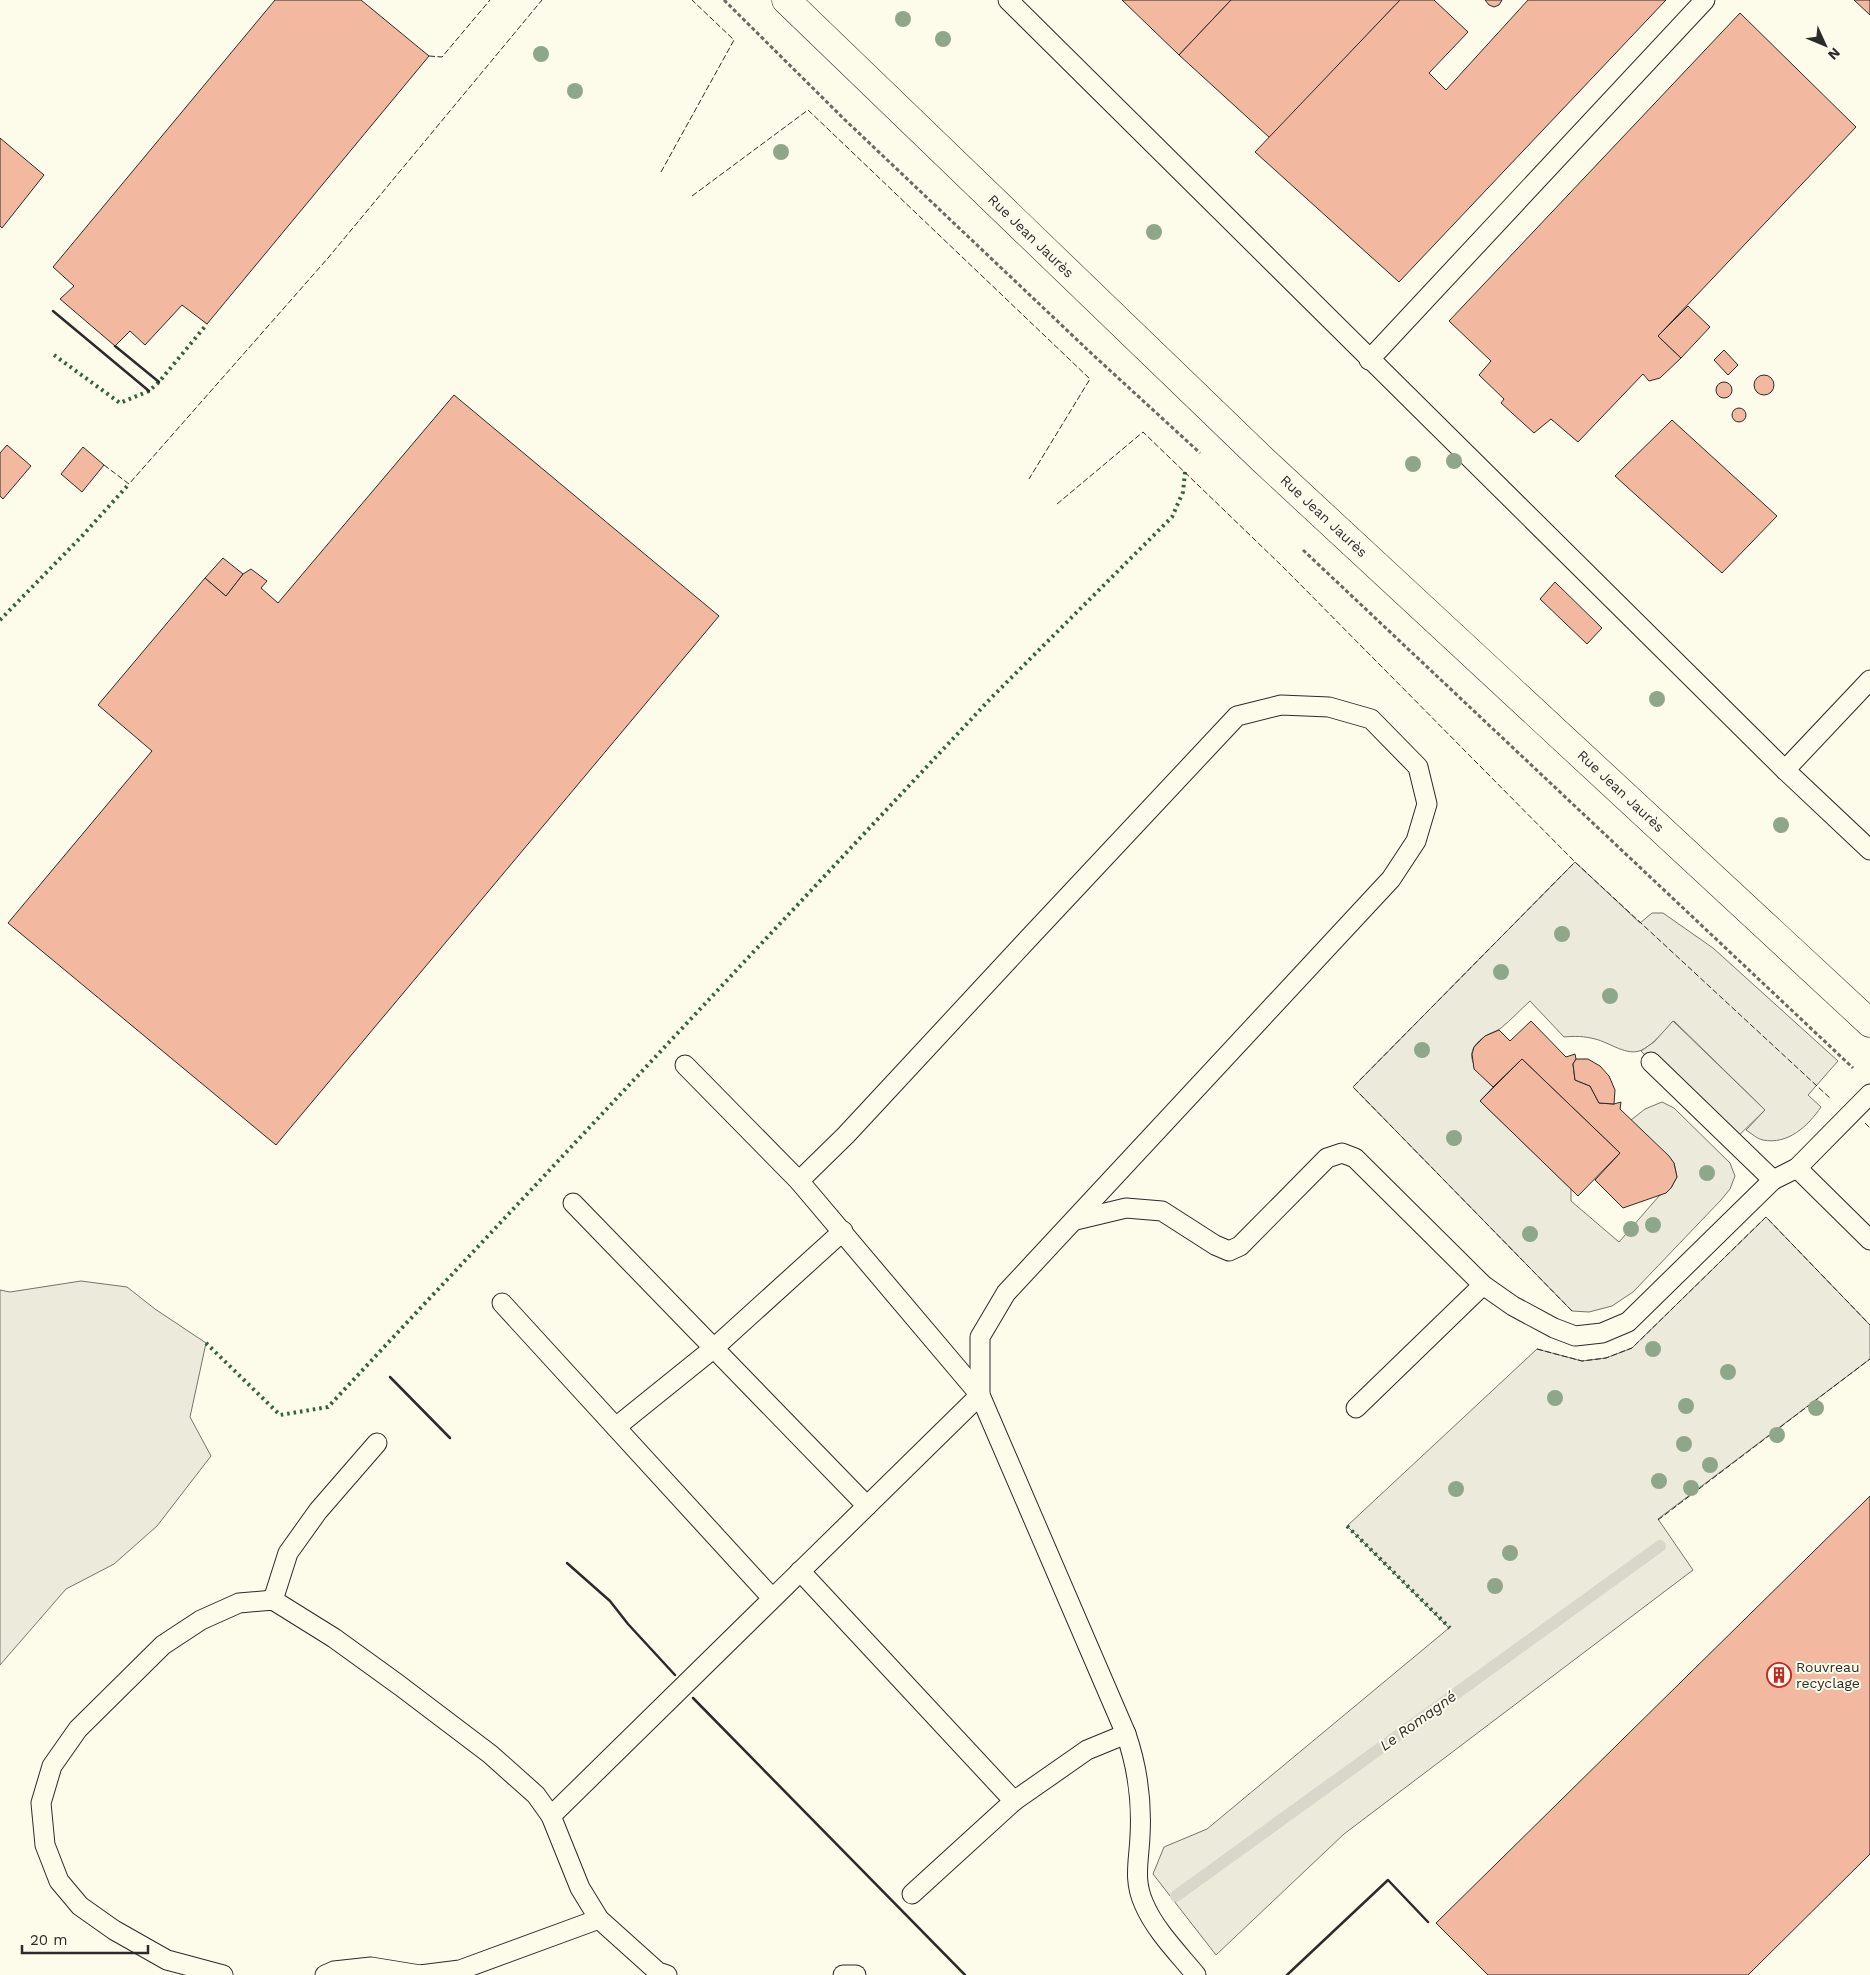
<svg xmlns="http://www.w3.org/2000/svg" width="1870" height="1975" viewBox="0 0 1870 1975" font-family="'Work Sans',sans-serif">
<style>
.green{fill:#ecebdb;stroke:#74746e}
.parking{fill:#eceadb;stroke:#74746e}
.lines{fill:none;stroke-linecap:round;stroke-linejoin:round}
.stream{stroke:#d8d7c9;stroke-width:12}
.building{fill:#f2b8a0;stroke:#2b2b2b}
.service-casing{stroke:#2b2b2b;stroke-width:21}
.tertiary-casing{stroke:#2b2b2b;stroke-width:29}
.path{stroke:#6a6964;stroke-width:3;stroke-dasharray:4 2.5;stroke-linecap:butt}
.service{stroke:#fdfbea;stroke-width:19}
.tertiary{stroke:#fdfbea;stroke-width:28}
.hedge{stroke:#34623c;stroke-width:4;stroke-dasharray:2.5 4;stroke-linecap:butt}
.fence{stroke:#2b2b2b;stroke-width:1;stroke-dasharray:6 2.5;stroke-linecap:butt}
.wall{stroke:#2b2b2b;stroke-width:2.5}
.tree{fill:#8ea78a}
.labels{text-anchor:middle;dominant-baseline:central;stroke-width:4;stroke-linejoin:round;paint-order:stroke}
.street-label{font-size:14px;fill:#2b2b2b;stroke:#fdfbea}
.poi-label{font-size:14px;fill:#2b2b2b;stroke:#fdfbea;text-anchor:start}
.water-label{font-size:15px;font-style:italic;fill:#2b2b2b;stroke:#fdfbea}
</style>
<rect width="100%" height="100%" fill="#fdfbea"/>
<g class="green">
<path d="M 1575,862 L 1640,923 L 1652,913 L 1663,913 L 1713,948 L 1838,1061 L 1808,1095 L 1821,1107 C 1808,1126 1788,1145 1763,1140 C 1757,1139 1751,1133 1746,1130 L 1765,1110 L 1674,1021 C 1664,1031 1654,1044 1642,1050 C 1627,1057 1609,1042 1595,1039 C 1584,1036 1575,1036 1564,1037 L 1530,1001 C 1520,1010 1511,1020 1501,1028 C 1496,1032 1489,1033 1484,1037 C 1458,1055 1479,1073 1493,1087 L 1480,1101 L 1571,1189 L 1571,1201 L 1619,1242 L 1659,1196 L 1671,1188 L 1677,1177 L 1674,1163 L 1631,1120 L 1645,1109 L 1662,1102 L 1674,1108 L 1730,1163 L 1735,1176 L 1730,1189 L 1721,1200 L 1633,1292 L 1612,1306 L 1589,1312 L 1572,1311 L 1353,1087 Z"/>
<path d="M 1766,1217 L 1870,1325 L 1870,1359 L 1658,1519 L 1693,1570 L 1344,1834 L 1216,1955 L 1153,1874 L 1164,1847 L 1207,1829 L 1449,1628 L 1347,1526 L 1537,1349 L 1582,1361 L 1606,1358 L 1632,1348 Z"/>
<path d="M 81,1281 L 127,1287 L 155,1309 L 206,1343 L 190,1417 L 211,1456 L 157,1526 L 114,1564 L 66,1589 L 0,1665 L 0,1290 L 10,1292 Z"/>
</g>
<path class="parking" d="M 1673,1021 L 1765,1110 L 1733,1141 L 1641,1051 L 1654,1042 Z"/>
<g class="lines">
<path class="stream" d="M 1176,1896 L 1660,1546"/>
</g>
<g class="building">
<path d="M 275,0 L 361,0 L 429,56 L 207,324 L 182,305 L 145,345 L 130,331 L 115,346 L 60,299 L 74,286 L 53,267 Z"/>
<path d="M 1122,0 L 1231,0 L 1179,55 Z"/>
<path d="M 1231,0 L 1400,0 L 1270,138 L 1179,55 Z"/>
<path d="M 1400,0 L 1434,0 L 1468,32 L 1429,73 L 1446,90 L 1528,0 L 1666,0 L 1399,282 L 1255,152 Z"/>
<path d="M 1485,0 L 1502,0 L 1499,5 L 1494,7 L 1489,5 Z"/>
<path d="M 1854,0 L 1870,0 L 1870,15 Z"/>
<path d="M 1740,13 L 1856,127 L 1658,336 L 1681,358 L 1660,378 L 1649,381 L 1643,374 L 1578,442 L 1551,419 L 1534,433 L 1501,403 L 1504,399 L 1479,375 L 1491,361 L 1449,321 Z"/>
<path d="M 0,138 L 44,175 L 2,228 L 0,226 Z"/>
<path d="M 1688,306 L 1710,327 L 1681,358 L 1658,336 Z"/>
<path d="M 1724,350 L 1738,365 L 1728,375 L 1714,360 Z"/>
<circle cx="1764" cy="385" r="10"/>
<circle cx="1724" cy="390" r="8"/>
<path d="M 454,395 L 719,616 L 276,1145 L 8,923 L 152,751 L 98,705 L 205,578 L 226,596 L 243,574 L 251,569 L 267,581 L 261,588 L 278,603 Z"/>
<circle cx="1739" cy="415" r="7"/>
<path d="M 1672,420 L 1777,516 L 1722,573 L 1615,476 Z"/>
<path d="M 7,445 L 31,466 L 3,499 L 0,496 L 0,453 Z"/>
<path d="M 83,447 L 104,465 L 82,492 L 61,474 Z"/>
<path d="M 223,558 L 243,574 L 226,596 L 205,578 Z"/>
<path d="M 1555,582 L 1602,628 L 1587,644 L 1540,599 Z"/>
<path d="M 1531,1021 L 1566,1057 L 1575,1054 L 1576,1059 L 1573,1064 L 1575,1080 L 1590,1086 L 1599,1103 L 1614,1104 L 1621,1102 L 1620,1109 L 1669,1156 L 1674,1163 L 1677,1177 L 1671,1188 L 1666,1193 L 1623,1208 L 1595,1180 L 1620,1153 L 1522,1059 L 1493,1087 L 1474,1069 L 1472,1054 L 1474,1047 L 1485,1036 L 1499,1030 L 1510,1041 Z"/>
<path d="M 1522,1059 L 1620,1153 L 1578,1196 L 1480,1101 Z"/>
<path d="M 1576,1059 L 1588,1059 L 1600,1066 L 1609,1076 L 1615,1090 L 1614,1104 L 1599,1103 L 1590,1086 L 1575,1080 L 1573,1064 Z"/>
<path d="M 1870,1496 L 1870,1854 L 1748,1975 L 1488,1975 L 1436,1923 Z"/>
</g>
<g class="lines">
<defs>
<g id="service">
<path d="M 1008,0 L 1785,770 L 1870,850"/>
<path d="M 1369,360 L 1705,0"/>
<path d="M 1785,770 L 1870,680"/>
<path d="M 1651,1062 L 1773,1180"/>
<path d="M 1797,1168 L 1870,1094"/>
<path d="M 799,1181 L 846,1135 L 1028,939 L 1237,716 L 1281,705 L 1329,707 L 1371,719 L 1418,767 L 1427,804 L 1416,841 L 1391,879 L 1006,1293 L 980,1337 L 980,1395 L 1126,1734 C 1137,1766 1142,1802 1140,1836 C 1139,1861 1133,1880 1144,1904 C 1155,1930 1178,1953 1196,1975"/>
<path d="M 573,1203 L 867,1506"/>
<path d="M 1076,1220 L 1126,1208 L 1162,1211 L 1215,1245 L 1229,1251 L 1240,1246 L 1327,1158 L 1342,1153 L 1355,1158 L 1483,1285 L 1513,1306 L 1554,1328 L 1575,1336 L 1602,1333 L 1628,1322 L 1773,1180 L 1797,1168 L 1870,1240"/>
<path d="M 502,1303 L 772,1598"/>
<path d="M 1356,1408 L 1483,1285"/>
<path d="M 616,1427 L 714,1348 L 843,1231"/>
<path d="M 800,1571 L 1014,1801"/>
<path d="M 273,1600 L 288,1553 L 318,1511 L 377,1443"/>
<path d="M 551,1816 L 980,1395 L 799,1181 L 685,1065"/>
<path d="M 912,1894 L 1014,1801 L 1087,1750 L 1126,1734"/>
<path d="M 223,1975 L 167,1960 L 114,1930 L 80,1906 L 59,1881 L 45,1845 L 41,1803 L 52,1766 L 78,1729 L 163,1645 L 201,1620 L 239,1603 L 273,1600 L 334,1638 L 399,1685 L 490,1754 L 536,1795 L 551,1816 L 580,1888 L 599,1919 L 658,1972 L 667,1975"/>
<path d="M 325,1975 L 334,1971 L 371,1967 L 420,1975 L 460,1970 L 599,1919"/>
<path d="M 843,1975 L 856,1975"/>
</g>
<path id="tertiary" d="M 786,0 L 1263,460 L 1870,1023"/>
</defs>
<use href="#service" class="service-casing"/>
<use href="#tertiary" class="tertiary-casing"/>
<g class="path">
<path d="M 724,0 L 844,119 L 1091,353 L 1200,453"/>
<path d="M 1303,550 L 1853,1068"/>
</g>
<use href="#service" class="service"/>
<use href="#tertiary" class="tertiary"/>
<g class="hedge">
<path d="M 54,355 L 120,403 L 149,391 L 159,382 L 207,324"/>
<path d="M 0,620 L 83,535 L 129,484"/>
<path d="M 206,1343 L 280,1415 L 328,1407 L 991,698 L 1172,517 L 1183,492 L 1185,472"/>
<path d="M 1347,1526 L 1450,1628"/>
</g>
<g class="fence">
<path d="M 429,56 L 442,57 L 490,0"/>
<path d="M 661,172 L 734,40 L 692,0"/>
<path d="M 692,196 L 808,110 L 1090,379 L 1029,479"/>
<path d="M 104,465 L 129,484 L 328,258 L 542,0"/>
<path d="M 1057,504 L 1143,432 L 1282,566 L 1575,862 L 1831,1099"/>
<path d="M 1865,1123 L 1870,1128"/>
<path d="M 1572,1311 L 1353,1087 L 1575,862"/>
<path d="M 1537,1349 L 1582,1361 L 1606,1358 L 1632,1348 L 1766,1217 L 1870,1325"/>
<path d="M 1658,1520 L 1870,1359"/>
</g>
<g class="wall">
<path d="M 53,311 L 149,391"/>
<path d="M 115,346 L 159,382"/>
<path d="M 390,1377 L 450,1438"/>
<path d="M 567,1563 L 610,1601 L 628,1624 L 675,1675"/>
<path d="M 693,1698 L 965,1975"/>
<path d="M 1287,1975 L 1388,1880 L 1428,1922"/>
</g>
</g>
<g class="tree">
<circle cx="903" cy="19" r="8"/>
<circle cx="943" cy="39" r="8"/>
<circle cx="541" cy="54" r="8"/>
<circle cx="575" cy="91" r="8"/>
<circle cx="781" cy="152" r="8"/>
<circle cx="1154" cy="232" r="8"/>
<circle cx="1454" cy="461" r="8"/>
<circle cx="1413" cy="464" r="8"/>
<circle cx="1657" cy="699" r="8"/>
<circle cx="1781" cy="825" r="8"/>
<circle cx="1562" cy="934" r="8"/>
<circle cx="1501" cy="972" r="8"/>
<circle cx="1610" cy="996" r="8"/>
<circle cx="1422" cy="1050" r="8"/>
<circle cx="1454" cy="1138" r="8"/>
<circle cx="1707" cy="1173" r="8"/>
<circle cx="1653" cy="1225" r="8"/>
<circle cx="1631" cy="1229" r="8"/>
<circle cx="1530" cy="1234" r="8"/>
<circle cx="1653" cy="1349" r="8"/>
<circle cx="1728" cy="1372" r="8"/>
<circle cx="1555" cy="1398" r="8"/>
<circle cx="1686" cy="1406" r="8"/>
<circle cx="1816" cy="1408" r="8"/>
<circle cx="1777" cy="1435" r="8"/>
<circle cx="1684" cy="1444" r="8"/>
<circle cx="1710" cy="1465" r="8"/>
<circle cx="1659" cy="1481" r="8"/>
<circle cx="1691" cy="1488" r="8"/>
<circle cx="1456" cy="1489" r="8"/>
<circle cx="1510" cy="1553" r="8"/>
<circle cx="1495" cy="1586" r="8"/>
</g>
<defs>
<symbol id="building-ring" viewBox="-11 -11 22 22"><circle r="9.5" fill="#fdfbea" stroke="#c62828" stroke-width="1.5"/><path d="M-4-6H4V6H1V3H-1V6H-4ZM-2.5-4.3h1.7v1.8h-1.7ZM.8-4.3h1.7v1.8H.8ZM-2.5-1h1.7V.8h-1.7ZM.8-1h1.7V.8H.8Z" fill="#c62828"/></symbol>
</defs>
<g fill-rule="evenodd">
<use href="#building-ring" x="1765" y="1661" width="28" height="28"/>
</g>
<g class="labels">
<g class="street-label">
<text transform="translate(1031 236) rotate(44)">Rue Jean Jaurès</text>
<text transform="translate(1324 516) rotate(43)">Rue Jean Jaurès</text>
<text transform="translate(1621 791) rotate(43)">Rue Jean Jaurès</text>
</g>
<g class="poi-label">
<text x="1796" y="1667">Rouvreau<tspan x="1796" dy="16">recyclage</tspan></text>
</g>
<g class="water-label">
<text transform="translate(1418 1721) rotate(-36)">Le Romagné</text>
</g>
</g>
<g transform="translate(1825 45) rotate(134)" stroke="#fdfbea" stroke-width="4" paint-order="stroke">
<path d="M0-4L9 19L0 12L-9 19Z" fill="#2b2b2b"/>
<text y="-8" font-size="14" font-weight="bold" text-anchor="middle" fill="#2b2b2b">N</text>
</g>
<path d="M22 1945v8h126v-8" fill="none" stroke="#2b2b2b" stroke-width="2.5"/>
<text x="30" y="1945" font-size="15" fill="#2b2b2b" stroke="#fdfbea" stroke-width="4" paint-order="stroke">20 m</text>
</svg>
